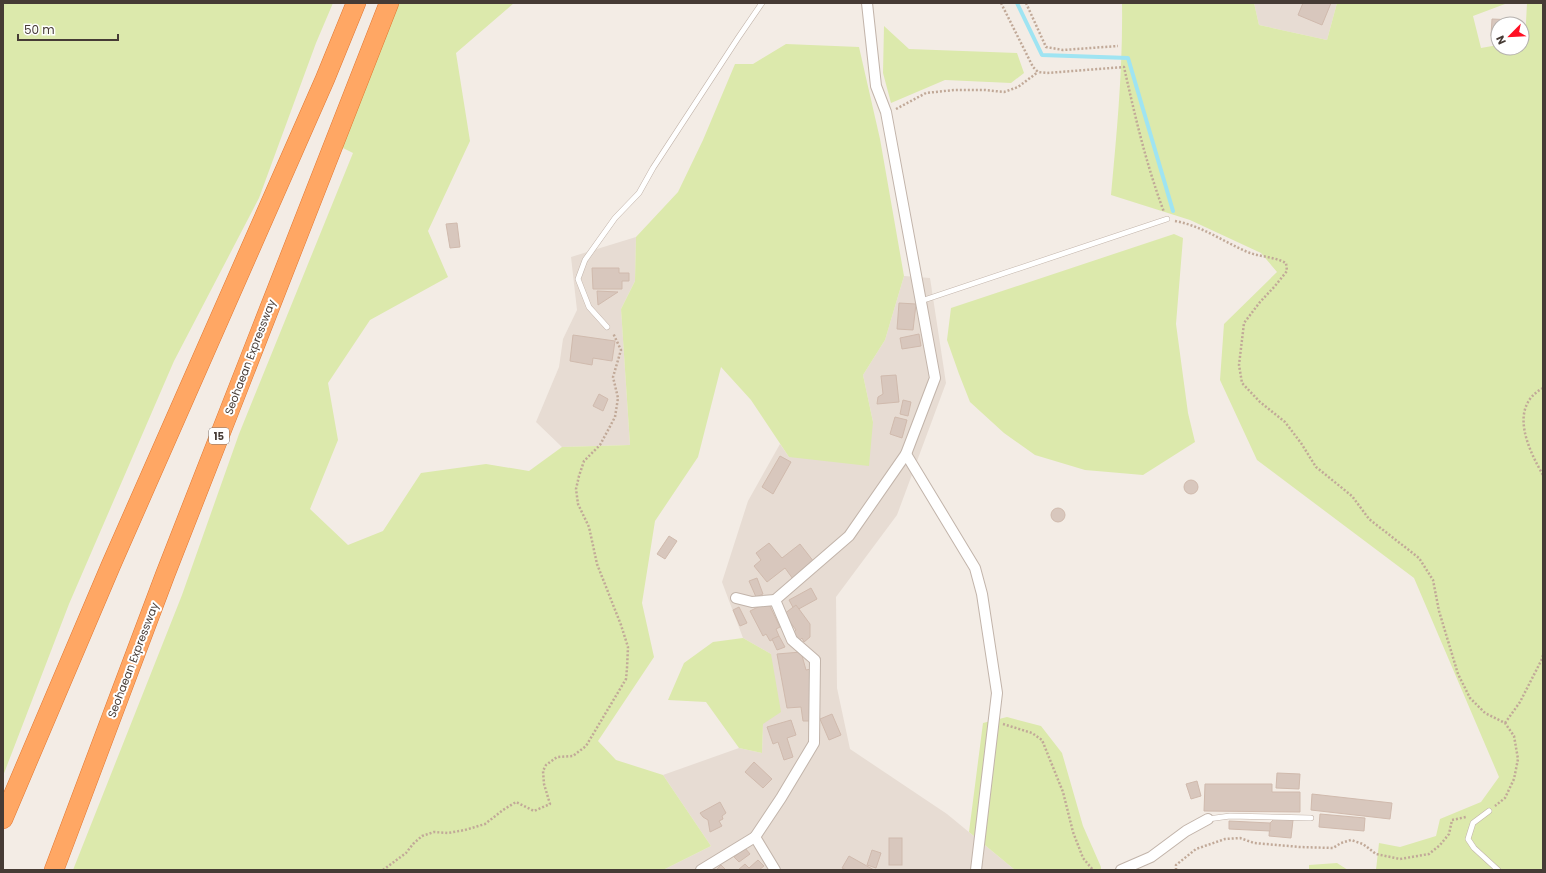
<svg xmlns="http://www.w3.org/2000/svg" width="1546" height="873" viewBox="0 0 1546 873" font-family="Poppins,sans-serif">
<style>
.residential{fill:#e7dcd3}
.green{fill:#dce9ac}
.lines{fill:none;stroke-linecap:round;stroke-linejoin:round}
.stream{stroke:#9fe4f2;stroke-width:4}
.building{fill:#d8c7bd;stroke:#d0baad}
.lane-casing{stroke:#c2b4aa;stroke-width:6}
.street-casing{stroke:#c2b4aa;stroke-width:12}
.highway-casing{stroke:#e17731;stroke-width:20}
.path{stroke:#c1a998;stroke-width:2.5;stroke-dasharray:2 2;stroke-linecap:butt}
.lane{stroke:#fff;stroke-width:5}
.street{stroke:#fff;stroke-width:10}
.highway{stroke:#ffa764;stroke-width:19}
.labels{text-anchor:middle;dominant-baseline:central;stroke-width:4;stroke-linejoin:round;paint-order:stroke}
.shield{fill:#fff;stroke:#7e7672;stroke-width:1}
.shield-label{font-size:10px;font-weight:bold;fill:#463b35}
.street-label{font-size:11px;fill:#463b35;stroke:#fff}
</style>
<rect width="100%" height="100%" fill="#f3ece5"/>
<g class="residential">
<path d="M 1254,3 L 1337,3 L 1327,40 L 1259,25 Z"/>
<path d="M 636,237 L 635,281 L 621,309 L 630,445 L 562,447 L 536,422 L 559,367 L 563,339 L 577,310 L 571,257 Z"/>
<path d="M 904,276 L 930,278 L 946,383 L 897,515 L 836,597 L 837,688 L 850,749 L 947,814 L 1015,870 L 663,870 L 711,846 L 663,775 L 739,748 L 762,753 L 763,724 L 771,654 L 743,638 L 722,582 L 748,501 L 780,444 L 789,457 L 873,422 L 863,375 L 885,340 Z"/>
</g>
<g class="green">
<path d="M 3,3 L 333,3 L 316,43 L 259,198 L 174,361 L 69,604 L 3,776 Z"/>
<path d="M 393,3 L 514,3 L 456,53 L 470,141 L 428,231 L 448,277 L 370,320 L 328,383 L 338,440 L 310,509 L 348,545 L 383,531 L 421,473 L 486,464 L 529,471 L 562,447 L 630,445 L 621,309 L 635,281 L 636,237 L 678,192 L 703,140 L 735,64 L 753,64 L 786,44 L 859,47 L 880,139 L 904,276 L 885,340 L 863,375 L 873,422 L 869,466 L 789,457 L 751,400 L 721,367 L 698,457 L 655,521 L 642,603 L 654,657 L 598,741 L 616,760 L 663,775 L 711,846 L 663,870 L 73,870 L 182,595 L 239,434 L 353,153 L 337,145 Z"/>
<path d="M 1122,3 L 1254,3 L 1259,25 L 1327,40 L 1337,3 L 1506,3 L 1505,4 L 1473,16 L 1481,48 L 1498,45 L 1498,48 L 1522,48 L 1522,41 L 1525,41 L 1527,3 L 1543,3 L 1543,870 L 1376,870 L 1379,843 L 1400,847 L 1436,836 L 1440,819 L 1481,802 L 1499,777 L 1414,578 L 1257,460 L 1220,380 L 1224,324 L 1277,272 L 1261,253 L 1190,220 L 1111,195 C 1117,131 1123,67 1122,3 Z"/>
<path d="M 884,26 L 909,49 L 1017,53 L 1024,73 L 1011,83 L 945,80 L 891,103 L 883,73 Z"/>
<path d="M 1174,234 L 1183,238 L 1176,324 L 1188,413 L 1195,442 L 1143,475 L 1085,470 L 1035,455 L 1004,433 L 970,402 L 959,374 L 947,340 L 951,308 Z"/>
<path d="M 743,638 L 771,654 L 781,712 L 763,724 L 762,753 L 739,748 L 706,702 L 668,700 L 684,663 L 713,642 Z"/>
<path d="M 1007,717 L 1041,726 L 1062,753 L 1083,826 L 1101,867 L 1101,870 L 1015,870 L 969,832 L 983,723 Z"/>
<path d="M 1337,863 L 1348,870 L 1309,870 L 1309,865 Z"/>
</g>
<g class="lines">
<path class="stream" d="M 1017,3 L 1042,55 L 1128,58 L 1173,211"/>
</g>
<g class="building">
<path d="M 1303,3 L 1331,3 L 1322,25 L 1298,15 Z"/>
<path d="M 1492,19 L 1515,20 L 1515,24 L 1498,24 L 1498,36 L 1491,36 Z"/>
<path d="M 457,223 L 460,247 L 450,248 L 446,224 Z"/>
<path d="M 592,268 L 619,268 L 619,273 L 629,273 L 629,281 L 622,281 L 622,289 L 593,289 Z"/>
<path d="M 597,291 L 618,292 L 598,305 Z"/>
<path d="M 899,303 L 916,304 L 913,330 L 897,329 Z"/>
<path d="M 919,334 L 921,346 L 902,349 L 900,338 Z"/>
<path d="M 573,335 L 615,341 L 612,361 L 593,358 L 592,365 L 570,361 Z"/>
<path d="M 896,375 L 899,402 L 877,404 L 878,397 L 883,394 L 881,376 Z"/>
<path d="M 599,394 L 608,399 L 603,411 L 593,406 Z"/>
<path d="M 903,400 L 911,402 L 908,416 L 900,414 Z"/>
<path d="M 895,417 L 907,420 L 902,438 L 890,434 Z"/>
<path d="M 780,456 L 791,462 L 773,494 L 762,487 Z"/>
<circle cx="1191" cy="487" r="7"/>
<circle cx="1058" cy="515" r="7"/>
<path d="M 669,536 L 677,541 L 665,559 L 657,554 Z"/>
<path d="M 769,543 L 782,558 L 800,544 L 814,562 L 793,579 L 785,568 L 767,582 L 754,566 L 761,560 L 756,553 Z"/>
<path d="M 757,578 L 763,594 L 756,597 L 749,581 Z"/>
<path d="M 811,588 L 817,599 L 795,611 L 789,600 Z"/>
<path d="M 768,602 L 780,627 L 776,629 L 779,636 L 770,641 L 766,634 L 763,636 L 750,611 Z"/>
<path d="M 796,605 L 810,624 L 810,637 L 804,642 L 802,638 L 799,641 L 793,633 L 796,630 L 784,614 Z"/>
<path d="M 739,607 L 747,623 L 740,626 L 733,610 Z"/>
<path d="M 779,636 L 785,647 L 777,650 L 772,639 Z"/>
<path d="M 801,652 L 806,670 L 811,669 L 812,721 L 803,721 L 801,707 L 787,708 L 777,654 Z"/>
<path d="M 832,714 L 841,735 L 829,740 L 820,719 Z"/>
<path d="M 791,720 L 796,735 L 787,738 L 793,757 L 784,760 L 778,742 L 773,744 L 767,727 Z"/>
<path d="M 754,762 L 772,779 L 763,788 L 745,772 Z"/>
<path d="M 1277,773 L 1300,774 L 1299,789 L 1276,788 Z"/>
<path d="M 1197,781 L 1201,796 L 1191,799 L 1186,784 Z"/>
<path d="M 1205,784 L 1272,784 L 1272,792 L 1300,792 L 1300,812 L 1204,811 Z"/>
<path d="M 1312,794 L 1392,803 L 1390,819 L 1311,810 Z"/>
<path d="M 720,802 L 726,813 L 722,816 L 723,819 L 719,821 L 722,826 L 710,832 L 708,820 L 703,817 L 700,813 Z"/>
<path d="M 1320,814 L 1365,818 L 1364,831 L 1319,827 Z"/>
<path d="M 1274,819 L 1293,820 L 1291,838 L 1269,836 L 1270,823 Z"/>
<path d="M 1229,821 L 1270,823 L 1270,831 L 1229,829 Z"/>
<rect x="889" y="838" width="13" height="27"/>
<path d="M 745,848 L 750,854 L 739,862 L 734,857 Z"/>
<path d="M 872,850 L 881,853 L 876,868 L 867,865 Z"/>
<path d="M 849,856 L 874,870 L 846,870 L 842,868 Z"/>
<path d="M 758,860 L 764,866 L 759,870 L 738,870 L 745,864 L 749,868 Z"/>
<path d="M 721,865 L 726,870 L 716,870 Z"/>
</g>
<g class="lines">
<defs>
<g id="lane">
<path d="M 921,301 L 1167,219"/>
<path d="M 607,327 L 589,307 L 578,279 L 585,260 L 615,218 L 639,193 L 653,168 L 738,38 L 762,3"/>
<path d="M 1489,811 L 1473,823 L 1468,839 L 1474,848 L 1498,870"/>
<path d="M 1208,819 L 1230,816 L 1311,818"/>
</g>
<g id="street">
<path d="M 906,454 L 975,568 L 982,594 L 997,693 L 976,870"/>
<path d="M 736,598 L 752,602 L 775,600"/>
<path d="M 701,870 L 755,837"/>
<path d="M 775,870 L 755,837 L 781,798 L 814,743 L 815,660 L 792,640 L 775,600 L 849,536 L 906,454 L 935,378 L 886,112 L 876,86 L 867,3"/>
<path d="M 1121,870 L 1151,857 L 1186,831 L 1208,819"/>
</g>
<g id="highway">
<path d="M 3,819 L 111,565 L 325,79 L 356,3"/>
<path d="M 54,870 L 165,575 L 389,3"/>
</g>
</defs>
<use href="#lane" class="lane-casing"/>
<use href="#street" class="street-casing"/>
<use href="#highway" class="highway-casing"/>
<g class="path">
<path d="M 1001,3 L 1033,67 L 1038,72 L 1047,73 L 1124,67 C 1135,116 1146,164 1164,212"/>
<path d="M 1026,3 L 1046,47 L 1063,50 L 1118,46"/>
<path d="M 896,109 L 926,93 L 954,90 L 985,90 L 1004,92 L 1018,87 L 1038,72"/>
<path d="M 1175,221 C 1203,226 1225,243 1250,253 C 1262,257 1275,257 1286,263 L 1287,271 L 1275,286 L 1260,302 L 1244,323 L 1239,365 L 1242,383 L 1260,402 L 1285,422 L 1301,443 L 1316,467 L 1352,496 L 1369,519 L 1419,558 L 1433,580 L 1439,611 L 1458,674 L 1470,698 L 1485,713 L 1505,723 L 1514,736 L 1518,759 L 1514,779 L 1505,798 L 1495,806"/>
<path d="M 1543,388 C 1508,407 1528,449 1543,475"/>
<path d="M 1505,723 L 1520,702 L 1542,659 L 1543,655"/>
<path d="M 1003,724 L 1032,733 L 1042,740 L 1063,792 L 1073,832 L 1083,858 L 1093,870"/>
<path d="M 383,870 L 406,853 L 413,844 L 422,836 L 434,832 L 448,833 L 465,830 L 485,824 L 503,810 L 516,802 L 534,811 L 550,804 L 544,784 L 543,771 L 546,765 L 557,757 L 573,756 L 586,746 L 626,679 L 627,668 L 628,647 L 621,625 L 597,564 L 589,527 L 578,504 L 576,489 L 579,476 L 584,461 L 600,445 L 615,417 L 618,398 L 613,377 L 621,350 L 613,333"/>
<path d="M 1176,870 L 1176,865 L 1196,849 L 1225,839 L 1240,838 L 1254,843 L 1300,847 L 1333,848 L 1341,843 L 1351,840 L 1363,844 L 1376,854 L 1400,859 L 1429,854 L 1440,845 L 1449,834 L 1452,820 L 1466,817"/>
</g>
<use href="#lane" class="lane"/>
<use href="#street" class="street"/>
<use href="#highway" class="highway"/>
</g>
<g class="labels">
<rect class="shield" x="209" y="428" width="20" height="16" rx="3"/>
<g class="shield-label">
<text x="219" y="436">15</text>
</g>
<g class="street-label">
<text transform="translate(250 357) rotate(-69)">Seohaean Expressway</text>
<text transform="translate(133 660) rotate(-69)">Seohaean Expressway</text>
</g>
</g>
<rect width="1546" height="873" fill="none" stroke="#463b35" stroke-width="8"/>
<g transform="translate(1510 36) rotate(246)"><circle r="19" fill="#ffffff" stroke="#b5b1ae"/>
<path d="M0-3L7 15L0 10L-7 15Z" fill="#ff1024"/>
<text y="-6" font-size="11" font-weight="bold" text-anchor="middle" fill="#463b35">N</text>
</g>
<path d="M18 34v6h100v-6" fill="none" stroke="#463b35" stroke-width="2"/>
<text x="24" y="34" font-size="12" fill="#463b35" stroke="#ffffff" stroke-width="3" paint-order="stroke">50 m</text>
</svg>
